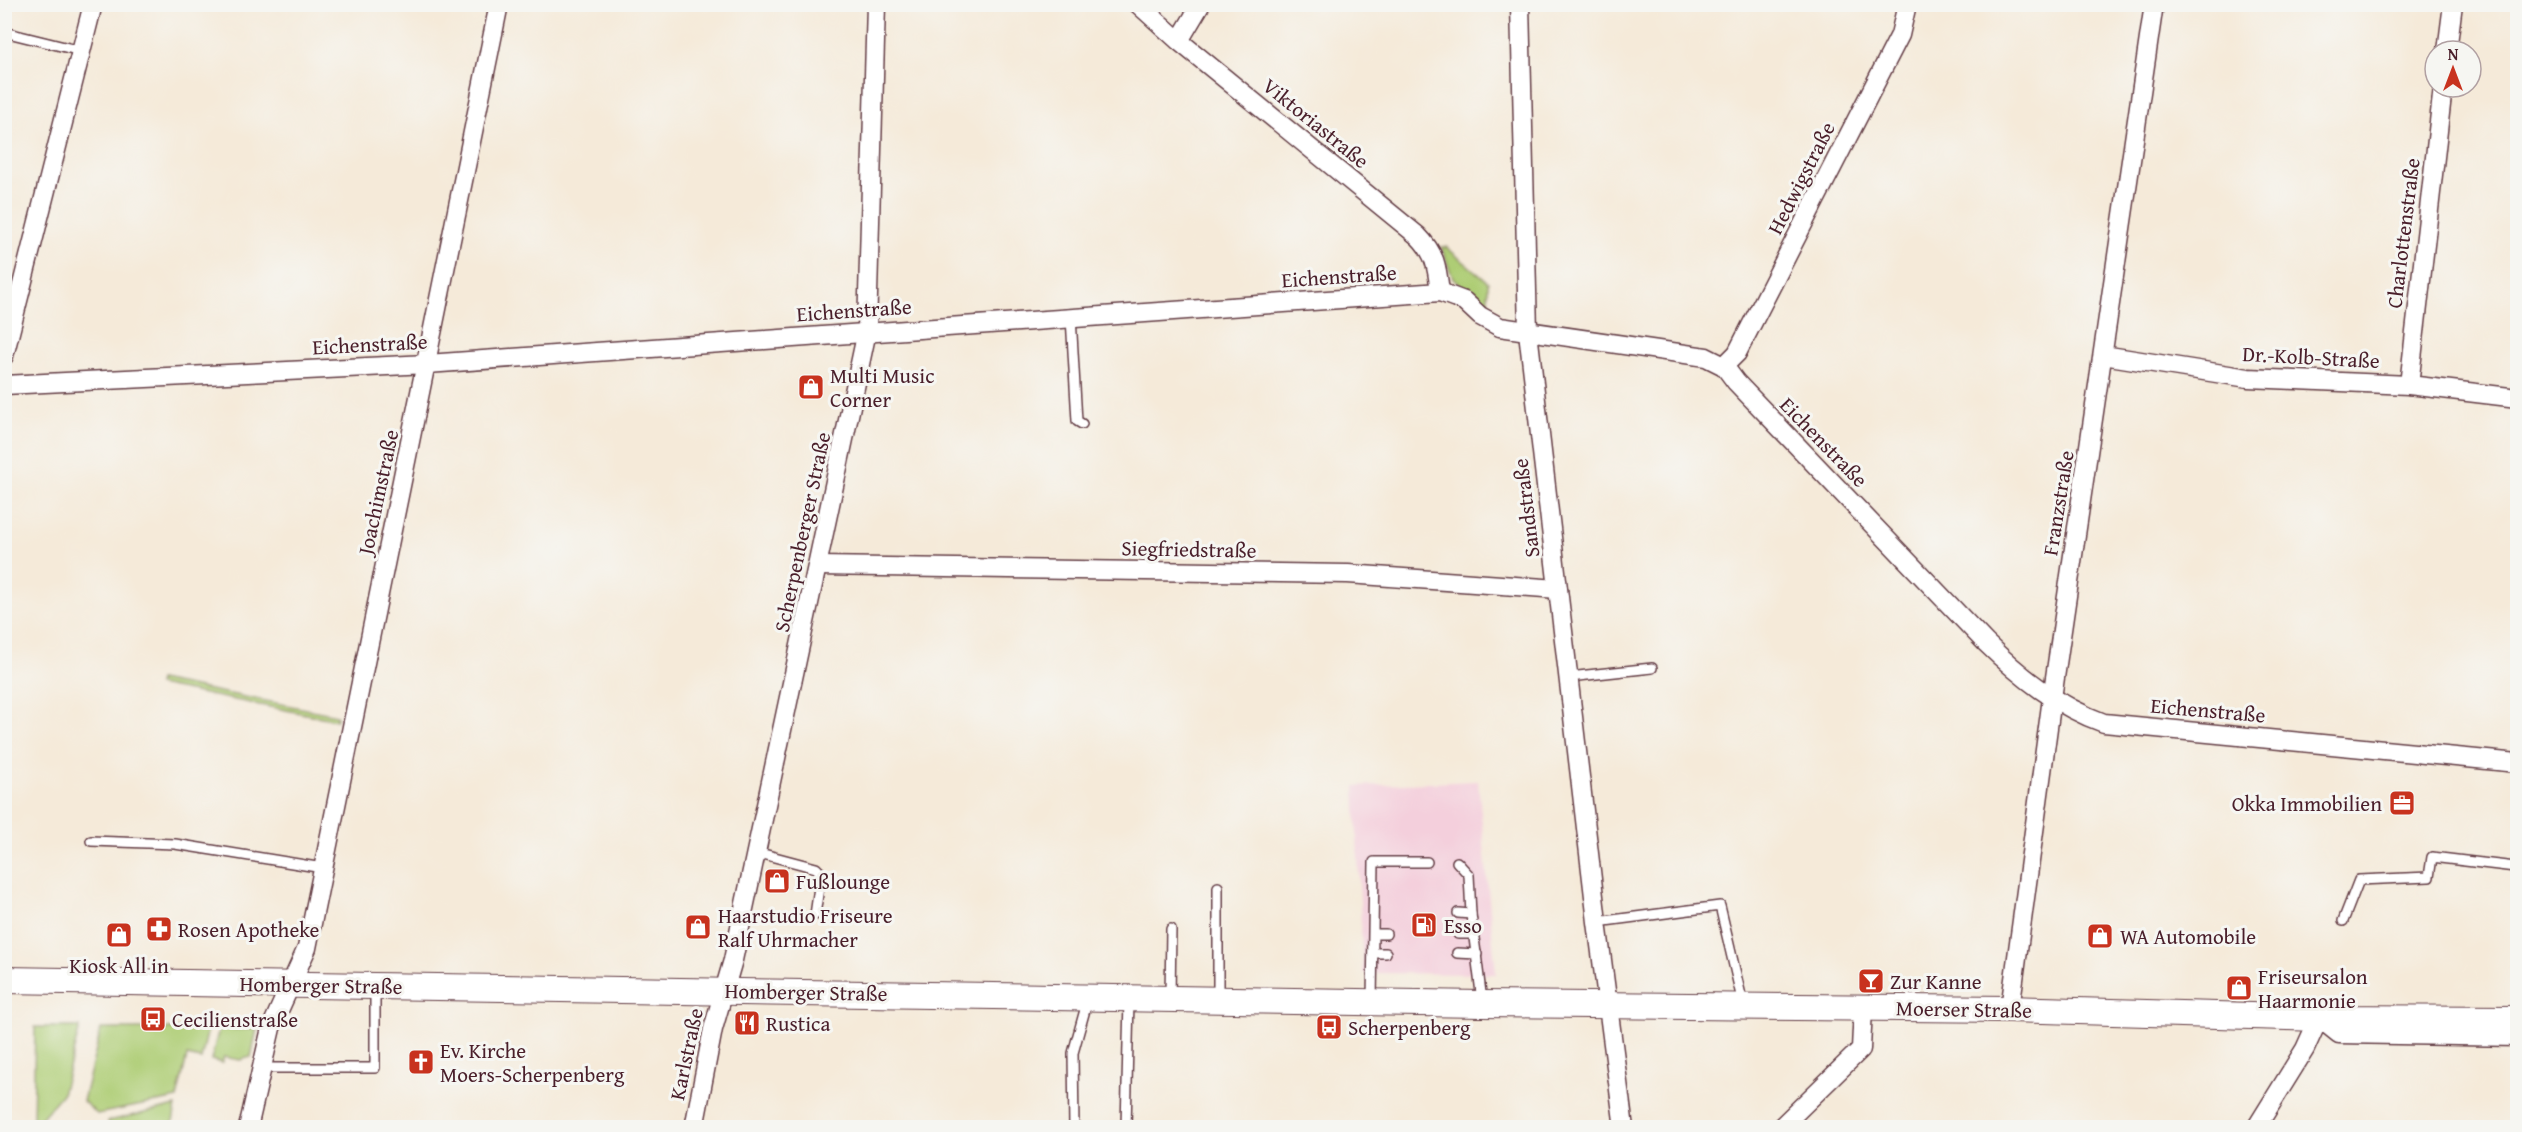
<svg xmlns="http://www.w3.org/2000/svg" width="2522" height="1132" viewBox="0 0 2522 1132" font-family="'Gentium Book Plus',serif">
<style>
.built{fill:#f4cfdc}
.green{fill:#aecd75;stroke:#7c7650;stroke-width:1.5}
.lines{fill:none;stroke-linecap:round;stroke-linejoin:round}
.service-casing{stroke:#643d45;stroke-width:12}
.minor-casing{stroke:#643d45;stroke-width:21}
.secondary-casing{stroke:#643d45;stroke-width:28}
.service{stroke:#fff;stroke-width:9}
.minor{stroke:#fff;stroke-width:18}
.secondary{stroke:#fff;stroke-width:26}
.labels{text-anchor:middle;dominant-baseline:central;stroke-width:6;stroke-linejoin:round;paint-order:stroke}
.street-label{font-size:21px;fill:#4a1f2b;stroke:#f6f6f2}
.poi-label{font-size:21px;fill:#4a1f2b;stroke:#f6f6f2;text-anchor:start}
</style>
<rect width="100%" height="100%" fill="#f6f6f2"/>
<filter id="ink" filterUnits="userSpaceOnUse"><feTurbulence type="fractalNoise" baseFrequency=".0167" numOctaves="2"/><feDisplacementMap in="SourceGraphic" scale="12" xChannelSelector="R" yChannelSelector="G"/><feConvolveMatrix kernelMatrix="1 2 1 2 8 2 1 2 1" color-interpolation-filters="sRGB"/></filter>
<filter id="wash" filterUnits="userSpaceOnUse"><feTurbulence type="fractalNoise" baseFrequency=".008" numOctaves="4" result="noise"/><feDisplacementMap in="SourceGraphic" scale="24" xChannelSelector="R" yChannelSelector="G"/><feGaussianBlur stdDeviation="1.35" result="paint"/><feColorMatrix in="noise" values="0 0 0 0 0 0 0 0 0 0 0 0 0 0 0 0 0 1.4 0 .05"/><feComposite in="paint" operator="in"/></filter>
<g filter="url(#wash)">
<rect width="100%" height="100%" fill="#f5ead9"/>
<path class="built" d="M 1478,781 L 1496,974 L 1363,973 L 1355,786 Z"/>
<g class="green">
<path d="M 1441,247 L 1446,247 L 1488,282 L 1488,309 L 1453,278 Z"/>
<path d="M 159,680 L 337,715 L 337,720 L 158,685 Z"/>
<path d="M 35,1027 L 80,1027 L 62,1094 L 37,1123 L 33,1122 Z"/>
<path d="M 101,1029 L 208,1029 L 201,1059 L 187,1056 L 177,1098 L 97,1114 L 83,1101 Z"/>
<path d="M 219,1029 L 257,1029 L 251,1057 L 240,1060 L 224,1057 L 222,1063 L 211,1060 Z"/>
<path d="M 176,1106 L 172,1127 L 109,1127 L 108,1121 Z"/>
</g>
</g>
<g filter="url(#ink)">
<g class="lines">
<defs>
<g id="service">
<path d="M 4,32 L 81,51"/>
<path d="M 1071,317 L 1077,421 L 1082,424"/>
<path d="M 1569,677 L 1652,668"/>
<path d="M 91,841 L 175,844 L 323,868"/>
<path d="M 756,852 L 816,868 L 821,873 L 815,915"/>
<path d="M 1457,862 L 1469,875 L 1471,914 L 1482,1001"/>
<path d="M 1458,913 L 1471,914"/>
<path d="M 2343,921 L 2359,880 L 2429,877 L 2432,857 L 2515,867 L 2518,864"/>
<path d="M 1597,922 L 1720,906 L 1743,1004"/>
<path d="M 1374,934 L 1386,934"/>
<path d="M 1458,934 L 1474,934"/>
<path d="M 1374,953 L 1386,953"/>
<path d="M 1457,953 L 1477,954"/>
<path d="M 1170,996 L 1171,929"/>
<path d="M 1218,999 L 1218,887"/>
<path d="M 1372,1001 L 1374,862 L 1427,862"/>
<path d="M 262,1068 L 375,1068 L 375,989"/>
<path d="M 1074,1128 L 1073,1053 L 1088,999"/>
<path d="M 1126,1128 L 1129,1000"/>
</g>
<g id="minor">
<path d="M 1138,4 L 1179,41 L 1418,236 C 1436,254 1437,268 1440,292"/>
<path d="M 1520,4 L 1528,332 L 1597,922 L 1624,1128"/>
<path d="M 1179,41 L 1201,4"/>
<path d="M 2447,51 L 2453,4"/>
<path d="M 2103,355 L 2248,378 L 2409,385 L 2518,398"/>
<path d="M 4,356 L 93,4"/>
<path d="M 1724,366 L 1737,353 L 1900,35 L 1907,4"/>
<path d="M 4,385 L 427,364 L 1440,292 L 1464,301 L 1480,316 L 1500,327 L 1706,357 L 1724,366 L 1736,382 L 1986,643 C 2021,677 2057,706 2104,723 L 2518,763"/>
<path d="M 2409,385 L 2443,87"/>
<path d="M 818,566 L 1348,574 L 1558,589"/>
<path d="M 2010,1009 L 2052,698 L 2154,4"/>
<path d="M 248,1128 L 271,1028 L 307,948 L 499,4"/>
<path d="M 694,1128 L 713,1029 L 733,960 L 867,331 L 876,4"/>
<path d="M 1780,1128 L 1861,1049 L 1863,1008"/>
<path d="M 2256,1128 L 2305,1049 L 2319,1018 L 2339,1034 L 2518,1037"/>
</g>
<path id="secondary" d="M 4,980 L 1482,1004 L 2010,1009 L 2319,1018 L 2518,1019"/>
</defs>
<use href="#service" class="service-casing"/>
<use href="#minor" class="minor-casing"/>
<use href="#secondary" class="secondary-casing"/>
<use href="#service" class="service"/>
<use href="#minor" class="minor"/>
<use href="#secondary" class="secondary"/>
</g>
</g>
<defs>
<symbol id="shop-square" viewBox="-11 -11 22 22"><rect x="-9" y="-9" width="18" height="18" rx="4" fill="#c8321e" stroke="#f6f6f2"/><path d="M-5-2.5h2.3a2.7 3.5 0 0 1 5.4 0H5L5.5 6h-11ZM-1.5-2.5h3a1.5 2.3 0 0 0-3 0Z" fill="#fff"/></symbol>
<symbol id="office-square" viewBox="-11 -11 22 22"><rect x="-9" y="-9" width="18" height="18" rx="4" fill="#c8321e" stroke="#f6f6f2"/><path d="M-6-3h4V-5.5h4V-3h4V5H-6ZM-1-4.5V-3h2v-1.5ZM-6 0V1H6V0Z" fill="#fff"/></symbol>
<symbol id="fuel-square" viewBox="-11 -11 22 22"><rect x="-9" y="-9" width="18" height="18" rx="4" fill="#c8321e" stroke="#f6f6f2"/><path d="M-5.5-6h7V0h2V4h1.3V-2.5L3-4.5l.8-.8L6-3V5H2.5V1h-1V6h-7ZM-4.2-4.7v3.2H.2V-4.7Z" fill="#fff"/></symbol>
<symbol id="pharmacy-square" viewBox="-11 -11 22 22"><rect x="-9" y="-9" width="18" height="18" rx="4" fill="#c8321e" stroke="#f6f6f2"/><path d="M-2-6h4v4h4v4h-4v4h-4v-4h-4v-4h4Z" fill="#fff"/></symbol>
<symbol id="bar-square" viewBox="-11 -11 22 22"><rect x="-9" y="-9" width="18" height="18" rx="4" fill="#c8321e" stroke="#f6f6f2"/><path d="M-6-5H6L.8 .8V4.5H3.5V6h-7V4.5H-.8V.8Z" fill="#fff"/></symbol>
<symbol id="bus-square" viewBox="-11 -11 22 22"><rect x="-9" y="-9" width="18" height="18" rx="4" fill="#c8321e" stroke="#f6f6f2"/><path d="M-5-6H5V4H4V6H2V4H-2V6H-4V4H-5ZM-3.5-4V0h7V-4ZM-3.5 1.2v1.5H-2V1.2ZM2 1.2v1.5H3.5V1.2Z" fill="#fff"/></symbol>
<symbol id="restaurant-square" viewBox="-11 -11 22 22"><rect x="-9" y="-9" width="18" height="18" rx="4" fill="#c8321e" stroke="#f6f6f2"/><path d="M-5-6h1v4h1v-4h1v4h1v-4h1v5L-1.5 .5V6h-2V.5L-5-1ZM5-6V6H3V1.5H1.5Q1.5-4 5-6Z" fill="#fff"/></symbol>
<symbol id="church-square" viewBox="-11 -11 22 22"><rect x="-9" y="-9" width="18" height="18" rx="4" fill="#c8321e" stroke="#f6f6f2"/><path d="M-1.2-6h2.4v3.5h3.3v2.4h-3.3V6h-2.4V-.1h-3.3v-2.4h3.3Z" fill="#fff"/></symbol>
</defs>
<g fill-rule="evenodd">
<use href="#shop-square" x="796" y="372" width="30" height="30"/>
<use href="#office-square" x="2387" y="788" width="30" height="30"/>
<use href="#shop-square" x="762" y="866" width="30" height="30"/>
<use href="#fuel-square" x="1409" y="910" width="30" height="30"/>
<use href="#shop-square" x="683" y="912" width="30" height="30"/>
<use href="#pharmacy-square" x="144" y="914" width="30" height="30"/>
<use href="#shop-square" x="104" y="920" width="30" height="30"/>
<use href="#shop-square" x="2085" y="921" width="30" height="30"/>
<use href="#bar-square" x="1856" y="966" width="30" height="30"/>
<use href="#shop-square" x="2224" y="973" width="30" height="30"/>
<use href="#bus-square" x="138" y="1004" width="30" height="30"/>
<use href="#restaurant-square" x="732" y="1008" width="30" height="30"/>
<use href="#bus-square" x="1314" y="1012" width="30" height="30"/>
<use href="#church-square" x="406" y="1047" width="30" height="30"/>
</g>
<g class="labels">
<g class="street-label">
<text transform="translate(1316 123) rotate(39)">Viktoriastraße</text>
<text transform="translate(1801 178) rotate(-63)">Hedwigstraße</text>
<text transform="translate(2403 233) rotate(-83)">Charlottenstraße</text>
<text transform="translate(1339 276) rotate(-4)">Eichenstraße</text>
<text transform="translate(854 310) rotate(-4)">Eichenstraße</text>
<text transform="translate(370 344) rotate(-3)">Eichenstraße</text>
<text transform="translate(2311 357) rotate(3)">Dr.-Kolb-Straße</text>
<text transform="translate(1824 442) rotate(46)">Eichenstraße</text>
<text transform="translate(378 492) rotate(-78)">Joachimstraße</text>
<text transform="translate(2058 503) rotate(-81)">Franzstraße</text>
<text transform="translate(1526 508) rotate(-97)">Sandstraße</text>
<text transform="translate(802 532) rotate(-78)">Scherpenberger Straße</text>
<text transform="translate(1189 549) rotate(1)">Siegfriedstraße</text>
<text transform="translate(2208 710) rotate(5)">Eichenstraße</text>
<text transform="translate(321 985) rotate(1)">Homberger Straße</text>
<text transform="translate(806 992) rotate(1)">Homberger Straße</text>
<text transform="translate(1964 1009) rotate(1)">Moerser Straße</text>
<text transform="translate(686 1054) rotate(-78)">Karlstraße</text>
</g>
<g class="poi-label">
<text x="830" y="375">Multi Music<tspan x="830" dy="24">Corner</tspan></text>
<text x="2382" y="803" text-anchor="end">Okka Immobilien</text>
<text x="796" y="881">Fußlounge</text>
<text x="718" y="915">Haarstudio Friseure<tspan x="718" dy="24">Ralf Uhrmacher</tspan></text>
<text x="1444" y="925">Esso</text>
<text x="178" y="929">Rosen Apotheke</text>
<text x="2120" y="936">WA Automobile</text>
<text x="119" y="965" text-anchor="middle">Kiosk All in</text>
<text x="2258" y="976">Friseursalon<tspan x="2258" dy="24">Haarmonie</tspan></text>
<text x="1890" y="981">Zur Kanne</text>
<text x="172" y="1019">Cecilienstraße</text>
<text x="766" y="1023">Rustica</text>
<text x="1348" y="1027">Scherpenberg</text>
<text x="440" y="1050">Ev. Kirche<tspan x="440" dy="24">Moers-Scherpenberg</tspan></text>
</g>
</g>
<rect width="2522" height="1132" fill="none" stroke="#f6f6f2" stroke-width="24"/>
<g transform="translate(2453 69)"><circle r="28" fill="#f6f6f2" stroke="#b1a0a2" stroke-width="1.5"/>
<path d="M0-4.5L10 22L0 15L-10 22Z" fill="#c8321e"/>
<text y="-9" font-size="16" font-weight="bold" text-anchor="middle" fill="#4a1f2b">N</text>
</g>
</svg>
